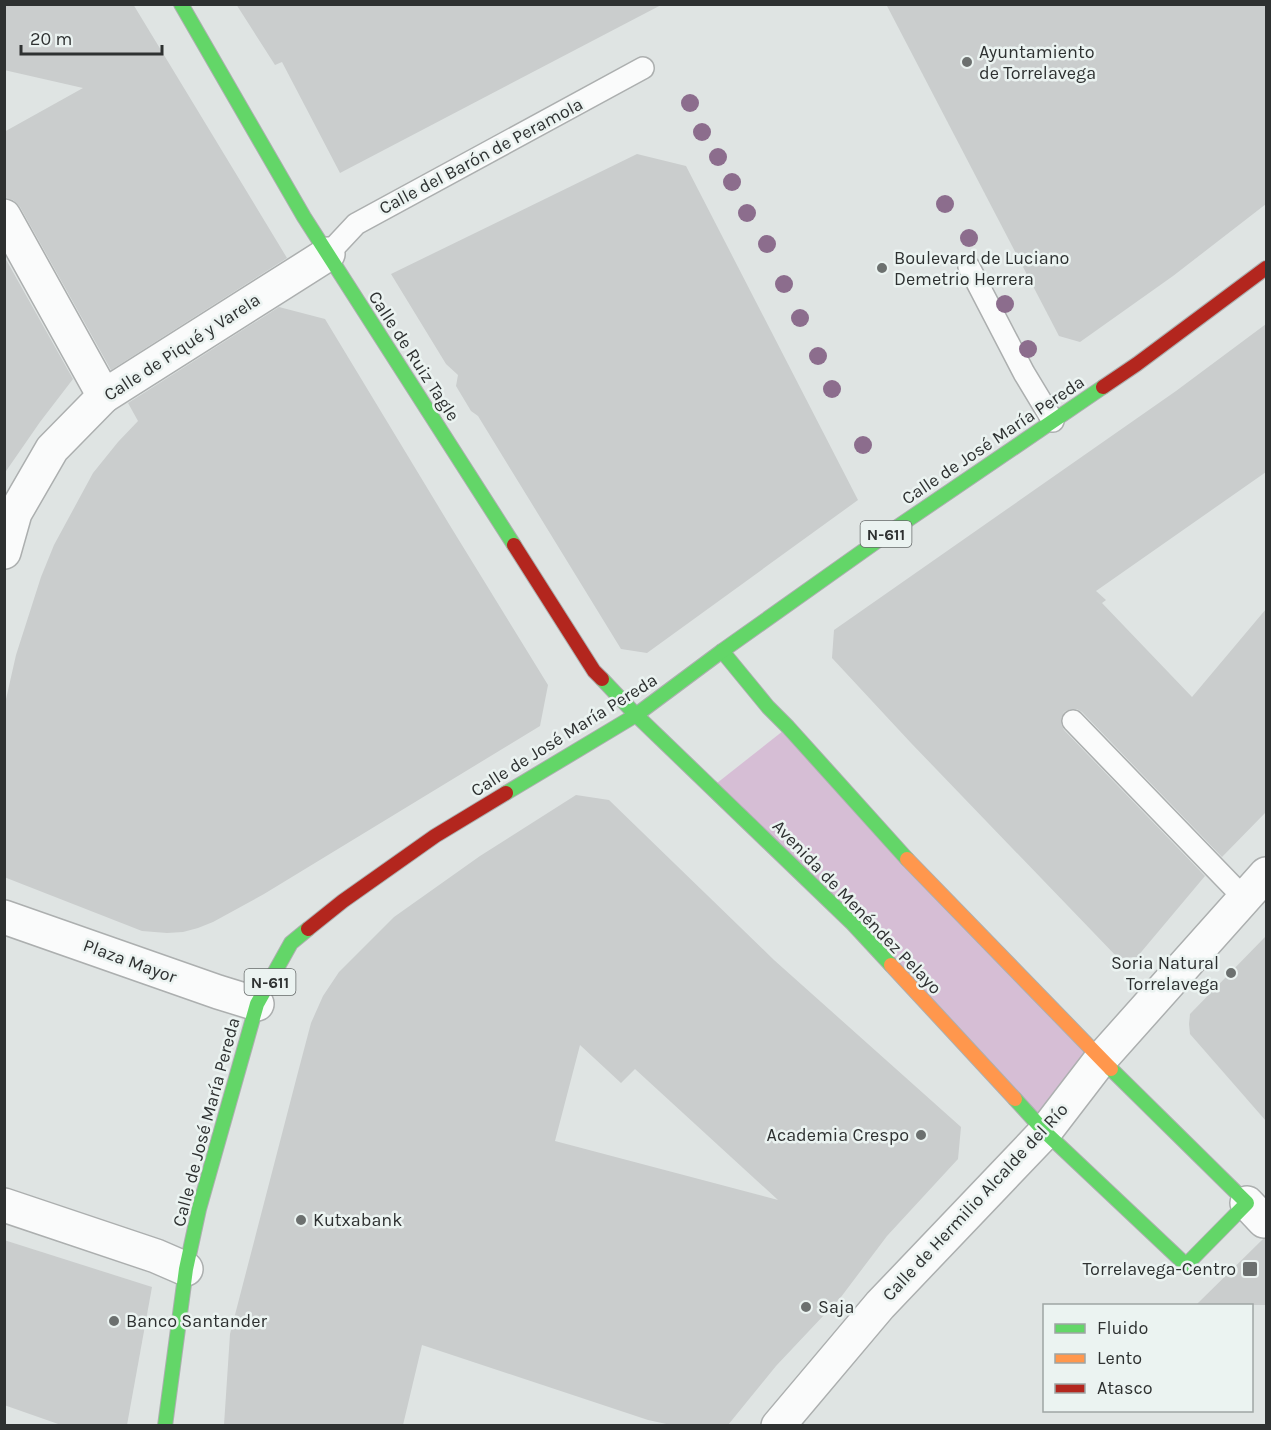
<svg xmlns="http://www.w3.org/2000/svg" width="1271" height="1430" viewBox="0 0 1271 1430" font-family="Karla,sans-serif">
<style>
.green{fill:#d6bed5}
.building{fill:#cacdcd;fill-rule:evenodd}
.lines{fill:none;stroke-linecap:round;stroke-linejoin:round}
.lane-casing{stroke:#acafaf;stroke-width:24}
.street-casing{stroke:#acafaf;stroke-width:36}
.fast-casing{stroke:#acafaf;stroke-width:16}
.slow-casing{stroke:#acafaf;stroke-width:16}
.jam-casing{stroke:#acafaf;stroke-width:16}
.lane{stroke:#fafbfb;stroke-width:21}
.street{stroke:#fafbfb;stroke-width:33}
.fast{stroke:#63d668;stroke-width:14}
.slow{stroke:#ff974d;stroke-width:14}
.jam{stroke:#b3261e;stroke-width:14}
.tree{fill:#8c6d8d}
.poi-dot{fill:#6c706f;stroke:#ebf3f1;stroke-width:2}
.labels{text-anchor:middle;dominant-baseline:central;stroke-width:5;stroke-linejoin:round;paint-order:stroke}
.shield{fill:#ebf3f1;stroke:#676b6b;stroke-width:1.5}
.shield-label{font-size:16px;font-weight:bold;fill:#2e3131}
.poi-label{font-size:18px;fill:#2e3131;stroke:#ebf3f1;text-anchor:start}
.street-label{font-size:18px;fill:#2e3131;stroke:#ebf3f1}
</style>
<rect width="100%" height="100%" fill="#dfe4e3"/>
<path class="green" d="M 788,727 L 1101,1059 L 1045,1132 L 712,787 Z"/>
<g class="building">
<path d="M 4,4 L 133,4 L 287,258 L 111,370 L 20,207 L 13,200 L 4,197 L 4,132 L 83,88 L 4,70 Z"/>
<path d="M 236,4 L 663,4 L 340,173 L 282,62 L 275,65 Z"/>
<path d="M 886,4 L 1266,4 L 1266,204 L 1173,276 L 1080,342 L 1059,336 Z"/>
<path d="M 637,154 L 686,166 L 858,500 L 647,653 L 621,649 L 478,416 L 471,411 L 456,386 L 458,375 L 446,364 L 391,274 Z"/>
<path d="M 4,256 L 73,379 L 40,422 L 4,474 Z"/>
<path d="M 279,307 L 325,319 L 449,524 L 548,685 L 540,726 L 264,894 L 213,922 L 198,928 L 183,932 L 167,933 L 142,931 L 4,877 L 4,708 L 16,655 L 41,577 L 54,545 L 93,473 L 118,442 L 138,421 L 128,403 Z"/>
<path d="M 1266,324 L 1266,472 L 1096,591 L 1106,600 L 1102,603 L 1192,697 L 1266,609 L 1266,812 L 1222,857 L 1082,712 L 1077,709 L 1070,709 L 1064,712 L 1061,718 L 1061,724 L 1064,730 L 1205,876 L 1137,957 L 1118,958 L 911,743 L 832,658 L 834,630 L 1176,391 Z"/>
<path d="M 576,795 L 609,800 L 774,960 L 961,1127 L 958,1159 L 887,1236 L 841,1297 L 776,1366 L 728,1425 L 671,1425 L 648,1420 L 422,1345 L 403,1425 L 224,1425 L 230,1334 L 297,1076 L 311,1023 L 323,996 L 339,972 L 394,917 L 480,856 ZM 580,1045 L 621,1083 L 635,1069 L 778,1200 L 555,1141 Z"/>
<path d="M 1266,936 L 1266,1121 L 1190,1034 L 1189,1024 L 1190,1014 Z"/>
<path d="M 1263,1239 L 1266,1239 L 1266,1305 L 1196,1305 Z"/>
<path d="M 4,1240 L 152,1287 L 127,1425 L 61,1425 L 4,1405 Z"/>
</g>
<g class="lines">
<defs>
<g id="lane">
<path d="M 328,254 L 356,224 L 643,68"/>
<path d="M 969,267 L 1024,373 L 1053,421"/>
<path d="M 1073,721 L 1245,899"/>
</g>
<g id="street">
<path d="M 4,216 L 104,396"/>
<path d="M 4,552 L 15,513 L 52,449 L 104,396 L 328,254"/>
<path d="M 4,917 L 218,992 L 257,1004"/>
<path d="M 1247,1203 L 1264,1221 L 1266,1219"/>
<path d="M 4,1205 L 156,1256 L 186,1269"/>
<path d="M 778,1426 L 880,1305 L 1045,1132 L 1101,1059 L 1266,874"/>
</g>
<g id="fast">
<path d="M 181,4 L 304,217 L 514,545"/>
<path d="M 722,651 L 768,707 L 788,727 L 907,859"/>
<path d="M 602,679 L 636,715 L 853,924 L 891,965"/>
<path d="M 506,793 L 636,715 L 722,651 L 887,534 L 1103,387"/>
<path d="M 1015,1099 L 1045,1132 L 1186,1265 L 1247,1203 L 1111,1069"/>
<path d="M 165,1426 L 186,1269 L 199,1209 L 257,1004 L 291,943 L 308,929"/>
</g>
<g id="slow">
<path d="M 907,859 L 1111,1069"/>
<path d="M 891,965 L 1015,1099"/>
</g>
<g id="jam">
<path d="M 1103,387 L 1137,364 L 1266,268"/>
<path d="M 514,545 L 594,671 L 602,679"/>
<path d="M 308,929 L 343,901 L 435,836 L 506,793"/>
</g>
</defs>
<use href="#lane" class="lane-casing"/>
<use href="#street" class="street-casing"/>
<use href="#fast" class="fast-casing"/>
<use href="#slow" class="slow-casing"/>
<use href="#jam" class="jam-casing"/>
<use href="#lane" class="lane"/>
<use href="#street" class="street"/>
<use href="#fast" class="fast"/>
<use href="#slow" class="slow"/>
<use href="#jam" class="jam"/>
</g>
<g class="tree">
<circle cx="690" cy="103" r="9"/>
<circle cx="702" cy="132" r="9"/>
<circle cx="718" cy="157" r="9"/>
<circle cx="732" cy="182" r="9"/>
<circle cx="945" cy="204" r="9"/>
<circle cx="747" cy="213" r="9"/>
<circle cx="969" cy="238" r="9"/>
<circle cx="767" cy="244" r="9"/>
<circle cx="784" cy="284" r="9"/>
<circle cx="1005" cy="304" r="9"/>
<circle cx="800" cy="318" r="9"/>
<circle cx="1028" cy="349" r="9"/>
<circle cx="818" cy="356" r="9"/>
<circle cx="832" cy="389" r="9"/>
<circle cx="863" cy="445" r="9"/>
</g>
<g class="poi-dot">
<circle cx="967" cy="62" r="6"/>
<circle cx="882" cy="268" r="6"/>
<circle cx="1231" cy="973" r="6"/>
<circle cx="921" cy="1135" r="6"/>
<circle cx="301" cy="1220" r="6"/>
<rect x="1242" y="1261" width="16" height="16" rx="3"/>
<circle cx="806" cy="1307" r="6"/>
<circle cx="114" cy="1321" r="6"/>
</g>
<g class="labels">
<g class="shield">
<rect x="860.5" y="521" width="51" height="26" rx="4.5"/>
<rect x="244.5" y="969" width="51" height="26" rx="4.5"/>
</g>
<g class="shield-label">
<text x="886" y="534">N-611</text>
<text x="270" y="982">N-611</text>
</g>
<g class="poi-label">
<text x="979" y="52">Ayuntamiento<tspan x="979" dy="21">de Torrelavega</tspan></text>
<text x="894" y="258">Boulevard de Luciano<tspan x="894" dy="21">Demetrio Herrera</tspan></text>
<text x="1219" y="963" text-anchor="end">Soria Natural<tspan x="1219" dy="21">Torrelavega</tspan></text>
<text x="909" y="1135" text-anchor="end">Academia Crespo</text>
<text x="313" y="1220">Kutxabank</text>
<text x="1236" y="1269" text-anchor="end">Torrelavega-Centro</text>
<text x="818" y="1307">Saja</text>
<text x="126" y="1321">Banco Santander</text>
</g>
<g class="street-label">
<text transform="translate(481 156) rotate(-28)">Calle del Barón de Peramola</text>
<text transform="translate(182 347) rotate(-33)">Calle de Piqué y Varela</text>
<text transform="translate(414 356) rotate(57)">Calle de Ruiz Tagle</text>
<text transform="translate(993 440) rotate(-34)">Calle de José María Pereda</text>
<text transform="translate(564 735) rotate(-32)">Calle de José María Pereda</text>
<text transform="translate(857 907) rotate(46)">Avenida de Menéndez Pelayo</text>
<text transform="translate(130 961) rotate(20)">Plaza Mayor</text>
<text transform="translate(206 1122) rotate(-75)">Calle de José María Pereda</text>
<text transform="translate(975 1202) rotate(-47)">Calle de Hermilio Alcalde del Río</text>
</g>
</g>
<rect width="1271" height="1430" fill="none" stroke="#2e3131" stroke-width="12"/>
<rect x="1043" y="1304" width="210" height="108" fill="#ebf3f1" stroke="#9fa5a4" stroke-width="1.5"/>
<rect x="1055" y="1324" width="30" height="9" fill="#63d668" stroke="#9fa5a4" stroke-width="1.5"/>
<text x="1097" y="1334" font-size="18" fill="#2e3131">Fluido</text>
<rect x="1055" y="1354" width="30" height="9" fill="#ff974d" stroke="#9fa5a4" stroke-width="1.5"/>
<text x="1097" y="1364" font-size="18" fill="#2e3131">Lento</text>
<rect x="1055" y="1384" width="30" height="9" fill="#b3261e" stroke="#9fa5a4" stroke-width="1.5"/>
<text x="1097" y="1394" font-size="18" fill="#2e3131">Atasco</text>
<path d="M21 45v9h141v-9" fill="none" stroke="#2e3131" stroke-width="3"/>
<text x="30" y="45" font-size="18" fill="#2e3131" stroke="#ebf3f1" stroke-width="4.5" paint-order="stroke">20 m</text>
</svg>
